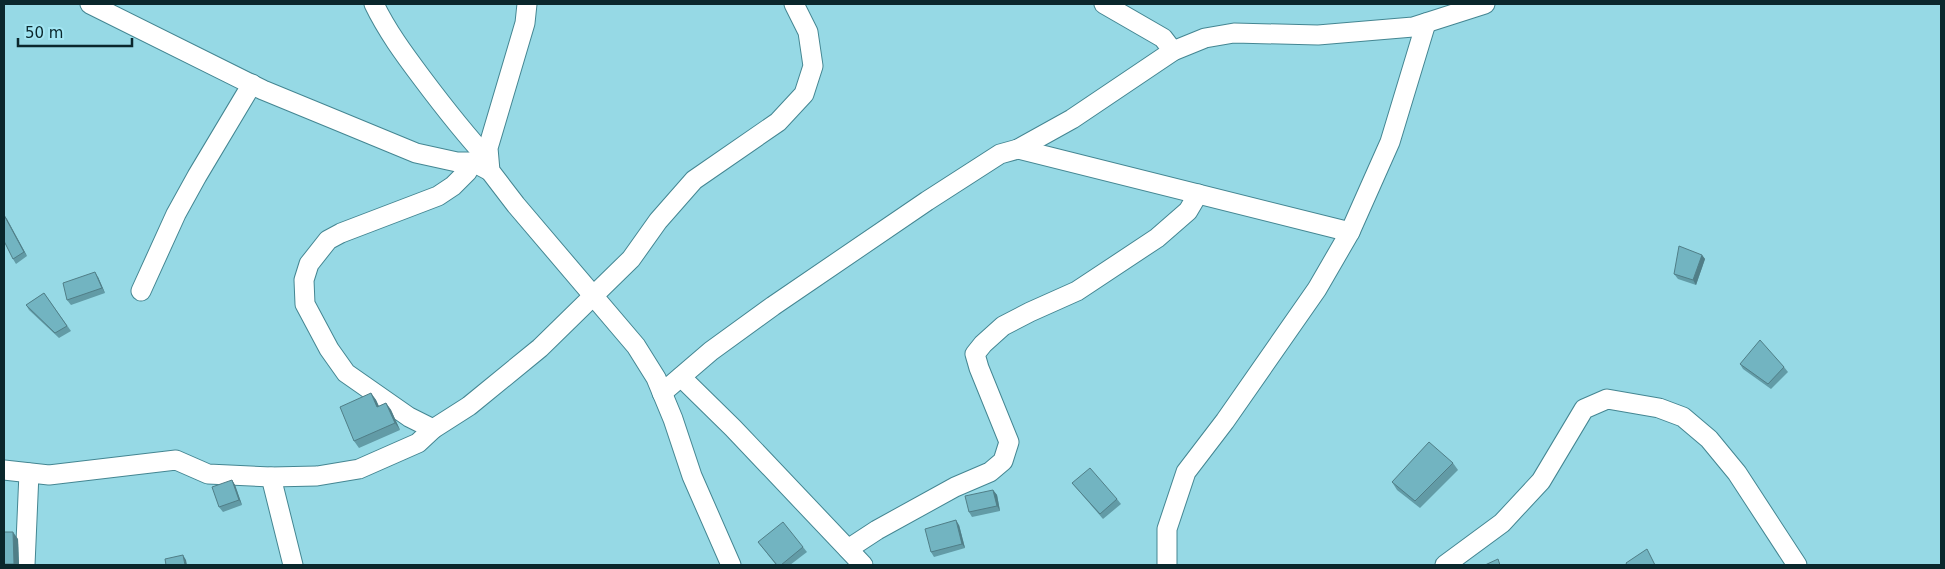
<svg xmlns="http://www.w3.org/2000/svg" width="1945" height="569" viewBox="0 0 1945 569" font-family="'DejaVu Sans',sans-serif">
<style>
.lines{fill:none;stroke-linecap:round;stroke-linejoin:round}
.minor-casing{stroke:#448692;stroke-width:21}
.minor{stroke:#fff;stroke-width:19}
.wall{fill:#629ba6}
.shaded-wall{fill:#507e87}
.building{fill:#72b4c1;stroke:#507e87}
</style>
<rect width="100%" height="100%" fill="#96d9e5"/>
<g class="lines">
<defs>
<g id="minor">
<path d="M 90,4 L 263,90 L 336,120 L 416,153 L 457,162 L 473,162 L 490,171"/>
<path d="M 374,4 C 387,31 404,54 422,78 C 443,106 464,133 488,159"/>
<path d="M 527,4 L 525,23 L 488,148 L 490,171 L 516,205 L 636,346 L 656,378 L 673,419 L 692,476 L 731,565"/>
<path d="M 1104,4 L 1163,38 L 1173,51"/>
<path d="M 1018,149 L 1350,232"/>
<path d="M 141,291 L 176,214 L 197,176 L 252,84"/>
<path d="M 681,377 L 733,428 L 863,565"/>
<path d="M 662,393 L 711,351 L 773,306 L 927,201 L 1000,154 L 1018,149 L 1072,119 L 1173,51 L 1205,38 L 1234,33 L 1318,35 L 1413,27 L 1485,4"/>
<path d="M 433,429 L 409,417 L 346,373 L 329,349 L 305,304 L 304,280 L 309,264 L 328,240 L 341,233 L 438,196 L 453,186 L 467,172 L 473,162"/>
<path d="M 4,470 L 49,475 L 176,460 L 208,474 L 271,477 L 317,476 L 359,469 L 418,443 L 433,429 L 469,406 L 540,348 L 631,259 L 658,221 L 694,180 L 778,122 L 804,94 L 813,66 L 808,32 L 794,4"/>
<path d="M 271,477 L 293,565"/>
<path d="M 848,549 L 877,530 L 955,487 L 990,472 L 1003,461 L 1009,442 L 979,368 L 975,354 L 983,344 L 1003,326 L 1030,312 L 1077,291 L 1157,238 L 1188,211 L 1198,194"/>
<path d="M 25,565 L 29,473"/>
<path d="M 1167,565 L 1167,529 L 1186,472 L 1225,421 L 1317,289 L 1350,232 L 1390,142 L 1426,23"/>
<path d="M 1445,565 L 1502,523 L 1541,481 L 1584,409 L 1607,399 L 1659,408 L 1683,417 L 1709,439 L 1737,473 L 1797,565"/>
</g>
</defs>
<use href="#minor" class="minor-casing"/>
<use href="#minor" class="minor"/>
</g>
<g class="wall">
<path d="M 4,215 L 27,256 L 16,264 L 13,259 Z"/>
<path d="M 1702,255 L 1705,259 L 1696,285 L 1678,279 L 1674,274 Z"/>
<path d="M 98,277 L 105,293 L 71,305 L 67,300 Z"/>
<path d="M 44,293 L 71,331 L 59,338 L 29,310 L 26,305 Z"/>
<path d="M 1740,364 L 1784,367 L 1788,372 L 1771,389 L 1743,369 Z"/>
<path d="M 371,393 L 376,400 L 379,406 L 386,403 L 391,410 L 400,430 L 359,448 L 354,441 Z"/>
<path d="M 1453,463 L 1458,470 L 1420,508 L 1397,490 L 1392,482 Z"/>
<path d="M 232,480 L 235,485 L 242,505 L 223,512 L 219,507 Z"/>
<path d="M 1072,483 L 1117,499 L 1121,504 L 1103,519 Z"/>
<path d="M 993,490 L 997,495 L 1000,511 L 972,517 L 969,512 Z"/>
<path d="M 959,525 L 965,548 L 934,557 L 931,552 Z"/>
<path d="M 4,532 L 18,539 L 19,565 L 4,565 Z"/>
<path d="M 758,542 L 803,547 L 807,552 L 790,565 L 776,565 Z"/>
</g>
<g class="shaded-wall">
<path d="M 4,215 L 7,219 L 27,256 L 24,252 Z"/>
<path d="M 1702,255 L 1705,259 L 1696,285 L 1693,280 Z"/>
<path d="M 95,272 L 98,277 L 105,293 L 102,288 Z"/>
<path d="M 371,393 L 376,400 L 382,414 L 377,407 Z"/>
<path d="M 386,403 L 391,410 L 400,430 L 395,423 Z"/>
<path d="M 232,480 L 235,485 L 242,505 L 239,500 Z"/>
<path d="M 993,490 L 997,495 L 1000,511 L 997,506 Z"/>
<path d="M 956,520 L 959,525 L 965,548 L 962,544 Z"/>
<path d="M 13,532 L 18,539 L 19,565 L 15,565 L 14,564 Z"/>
<path d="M 183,555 L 186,560 L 187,565 L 185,565 Z"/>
</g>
<g class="building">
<path d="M 4,215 L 24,252 L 13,259 L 4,241 Z"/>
<path d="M 1679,246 L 1702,255 L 1693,280 L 1674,274 Z"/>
<path d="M 95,272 L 102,288 L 67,300 L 63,283 Z"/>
<path d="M 44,293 L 67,326 L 55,333 L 26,305 Z"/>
<path d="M 1760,340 L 1784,367 L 1768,384 L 1740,364 Z"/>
<path d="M 371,393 L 377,407 L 386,403 L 395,423 L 354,441 L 340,407 Z"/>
<path d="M 1429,442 L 1453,463 L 1415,501 L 1392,482 Z"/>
<path d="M 1090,468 L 1117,499 L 1100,514 L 1072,483 Z"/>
<path d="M 232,480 L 239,500 L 219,507 L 212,487 Z"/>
<path d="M 993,490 L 997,506 L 969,512 L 965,496 Z"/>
<path d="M 956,520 L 962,544 L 931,552 L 925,529 Z"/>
<path d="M 783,522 L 803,547 L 781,565 L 777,565 L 758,542 Z"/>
<path d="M 4,532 L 13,532 L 14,564 L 4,564 Z"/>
<path d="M 1647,549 L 1655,565 L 1627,565 L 1626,563 Z"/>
<path d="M 183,555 L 185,565 L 166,565 L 165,559 Z"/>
<path d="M 1498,559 L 1500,565 L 1485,565 Z"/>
</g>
<rect width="1945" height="569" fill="none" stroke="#0a272c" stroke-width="10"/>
<path d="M18 38v8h114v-8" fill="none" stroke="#0a272c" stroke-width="2.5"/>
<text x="25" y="38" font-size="15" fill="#0a272c" stroke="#a3e6f3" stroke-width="4" paint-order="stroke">50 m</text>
</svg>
